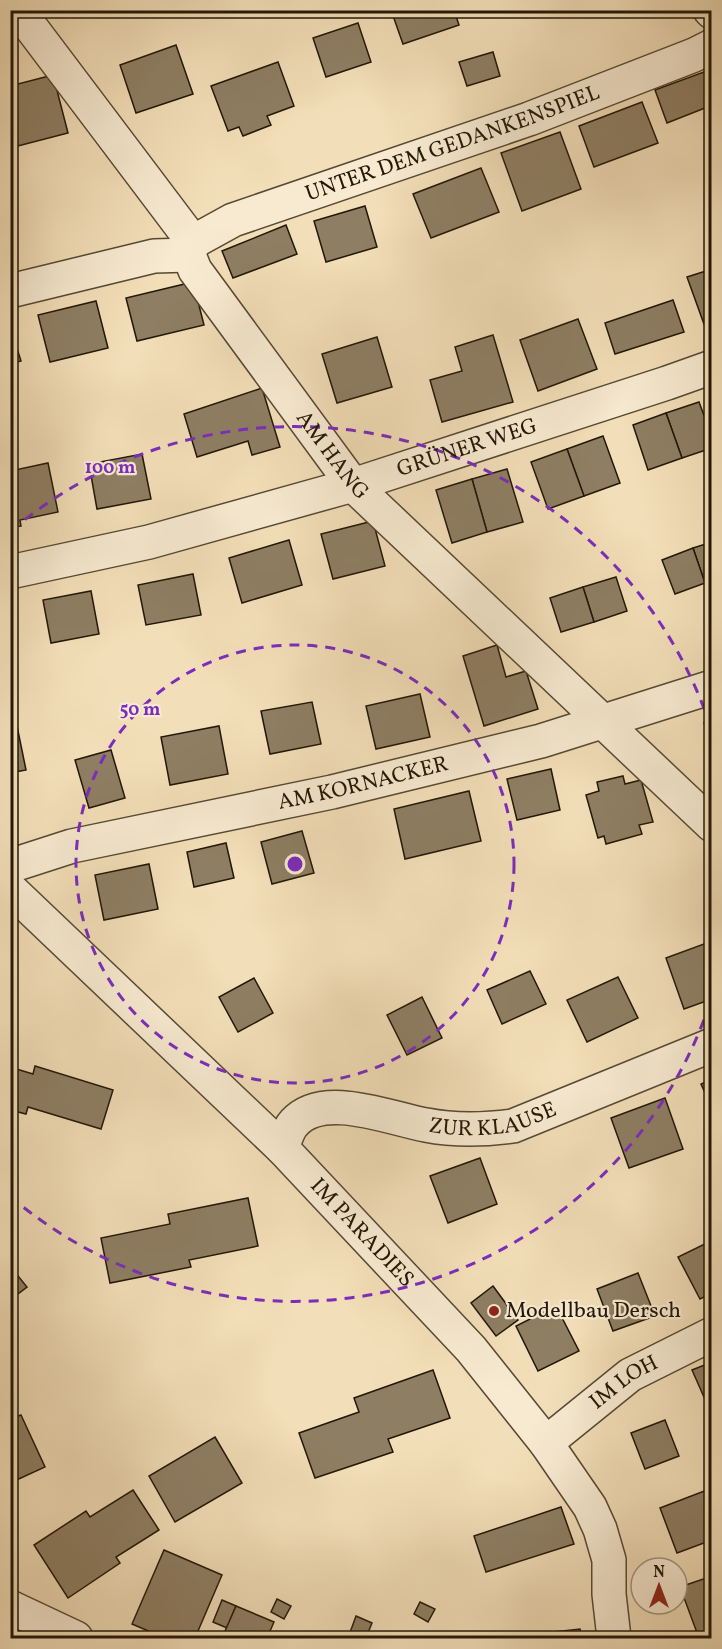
<svg xmlns="http://www.w3.org/2000/svg" width="722" height="1649" viewBox="0 0 722 1649" font-family="Vollkorn,serif">
<style>
.building{fill:#8e7e63;stroke:#221707;stroke-width:1.5}
.lines{fill:none;stroke-linecap:round;stroke-linejoin:round}
.street-casing{stroke:#564933;stroke-width:36}
.street{stroke:#f7ead1;stroke-width:33}
.ring{fill:none;stroke:#7b2cbf;stroke-width:3;stroke-dasharray:10 8}
.poi-dot{fill:#8f2418;stroke:#f7ead1;stroke-width:2}
.labels{text-anchor:middle;dominant-baseline:central;stroke-width:4.5;stroke-linejoin:round;paint-order:stroke}
.street-label{font-size:22px;fill:#221707;stroke:#f7ead1}
.poi-label{font-size:22px;fill:#221707;stroke:#f7ead1;text-anchor:start}
.centre{fill:#7b2cbf;stroke:#f7ead1;stroke-width:3}
.ring-label{font-size:18px;text-anchor:middle;font-weight:bold;fill:#7b2cbf;stroke:#f7ead1;stroke-width:4.5;stroke-linejoin:round;paint-order:stroke}
</style>
<rect width="100%" height="100%" fill="#f2deb8"/>
<filter id="stains"><feTurbulence type="fractalNoise" baseFrequency=".00333" numOctaves="4"/><feColorMatrix values="0 0 0 0 .2 0 0 0 0 .09 0 0 0 0 .02 0 0 0 .5 -.17"/></filter>
<radialGradient id="worn" r=".72"><stop offset=".6" stop-color="#630" stop-opacity="0"/><stop offset="1" stop-color="#630" stop-opacity=".3"/></radialGradient>
<g class="building">
<path d="M 391,10 L 454,10 L 459,25 L 403,44 Z"/>
<path d="M 358,23 L 371,62 L 326,77 L 313,38 Z"/>
<path d="M 176,45 L 193,94 L 136,113 L 120,65 Z"/>
<path d="M 493,52 L 500,76 L 467,86 L 459,62 Z"/>
<path d="M 278,62 L 294,106 L 267,116 L 271,125 L 243,136 L 239,127 L 228,131 L 211,86 Z"/>
<path d="M 712,69 L 712,110 L 710,106 L 667,123 L 655,90 Z"/>
<path d="M 53,75 L 68,133 L 10,148 L 10,86 Z"/>
<path d="M 642,102 L 658,143 L 594,167 L 579,126 Z"/>
<path d="M 560,132 L 581,189 L 522,211 L 501,153 Z"/>
<path d="M 481,168 L 499,212 L 431,238 L 413,194 Z"/>
<path d="M 365,206 L 377,247 L 326,262 L 314,221 Z"/>
<path d="M 286,225 L 297,254 L 233,278 L 222,251 Z"/>
<path d="M 712,269 L 712,322 L 704,324 L 687,277 Z"/>
<path d="M 193,282 L 204,325 L 137,341 L 126,298 Z"/>
<path d="M 673,300 L 684,332 L 615,354 L 605,323 Z"/>
<path d="M 96,301 L 108,348 L 50,362 L 38,315 Z"/>
<path d="M 578,319 L 597,369 L 538,391 L 520,340 Z"/>
<path d="M 10,326 L 21,361 L 10,364 Z"/>
<path d="M 493,335 L 513,402 L 442,422 L 430,380 L 462,371 L 455,347 Z"/>
<path d="M 377,337 L 392,387 L 337,403 L 322,354 Z"/>
<path d="M 262,388 L 280,447 L 252,455 L 248,441 L 197,457 L 184,414 Z"/>
<path d="M 699,402 L 712,437 L 712,448 L 682,458 L 666,413 Z"/>
<path d="M 666,413 L 682,458 L 648,470 L 633,425 Z"/>
<path d="M 603,436 L 620,483 L 584,496 L 567,449 Z"/>
<path d="M 567,449 L 584,496 L 548,509 L 531,462 Z"/>
<path d="M 142,454 L 151,499 L 97,509 L 89,464 Z"/>
<path d="M 48,463 L 58,512 L 20,520 L 21,526 L 10,527 L 10,471 Z"/>
<path d="M 507,469 L 523,522 L 487,532 L 472,479 Z"/>
<path d="M 472,479 L 487,532 L 452,543 L 436,490 Z"/>
<path d="M 373,521 L 385,566 L 333,579 L 321,534 Z"/>
<path d="M 289,540 L 302,585 L 242,603 L 229,558 Z"/>
<path d="M 712,542 L 712,580 L 705,583 L 693,548 Z"/>
<path d="M 693,548 L 705,583 L 675,594 L 662,560 Z"/>
<path d="M 193,574 L 201,615 L 146,625 L 138,585 Z"/>
<path d="M 616,577 L 627,611 L 594,622 L 583,587 Z"/>
<path d="M 583,587 L 594,622 L 561,632 L 550,598 Z"/>
<path d="M 91,591 L 99,634 L 51,643 L 43,600 Z"/>
<path d="M 497,645 L 506,677 L 526,671 L 538,709 L 484,726 L 463,656 Z"/>
<path d="M 420,694 L 430,737 L 376,749 L 366,706 Z"/>
<path d="M 312,702 L 321,744 L 270,754 L 261,711 Z"/>
<path d="M 16,721 L 26,770 L 10,773 L 10,722 Z"/>
<path d="M 712,721 L 712,746 L 704,723 Z"/>
<path d="M 219,726 L 228,774 L 170,785 L 161,737 Z"/>
<path d="M 111,750 L 125,798 L 89,808 L 75,760 Z"/>
<path d="M 551,769 L 560,810 L 517,820 L 507,779 Z"/>
<path d="M 623,776 L 625,784 L 641,780 L 653,822 L 639,825 L 642,834 L 606,844 L 604,836 L 598,838 L 586,795 L 599,791 L 597,782 Z"/>
<path d="M 469,791 L 481,841 L 405,859 L 394,809 Z"/>
<path d="M 302,831 L 314,873 L 272,884 L 261,842 Z"/>
<path d="M 226,843 L 234,878 L 194,887 L 187,852 Z"/>
<path d="M 149,864 L 158,909 L 104,920 L 95,875 Z"/>
<path d="M 712,941 L 712,999 L 684,1009 L 666,958 Z"/>
<path d="M 530,971 L 546,1004 L 502,1024 L 487,990 Z"/>
<path d="M 618,977 L 638,1018 L 587,1042 L 567,1000 Z"/>
<path d="M 254,978 L 273,1013 L 238,1032 L 219,997 Z"/>
<path d="M 422,997 L 442,1038 L 407,1055 L 387,1015 Z"/>
<path d="M 35,1066 L 113,1090 L 101,1129 L 28,1107 L 26,1114 L 10,1110 L 10,1067 L 33,1074 Z"/>
<path d="M 712,1079 L 712,1108 L 701,1084 Z"/>
<path d="M 665,1098 L 683,1149 L 629,1168 L 611,1118 Z"/>
<path d="M 480,1158 L 497,1204 L 448,1223 L 430,1176 Z"/>
<path d="M 248,1198 L 258,1246 L 189,1260 L 191,1267 L 110,1283 L 101,1238 L 170,1224 L 168,1214 Z"/>
<path d="M 711,1241 L 712,1293 L 700,1299 L 678,1257 Z"/>
<path d="M 10,1266 L 27,1287 L 10,1300 Z"/>
<path d="M 638,1273 L 655,1316 L 613,1331 L 597,1289 Z"/>
<path d="M 493,1286 L 518,1320 L 496,1336 L 471,1303 Z"/>
<path d="M 556,1306 L 579,1351 L 538,1371 L 516,1326 Z"/>
<path d="M 712,1362 L 712,1412 L 711,1413 L 692,1370 Z"/>
<path d="M 433,1370 L 450,1418 L 388,1439 L 393,1452 L 315,1478 L 299,1433 L 359,1412 L 354,1398 Z"/>
<path d="M 21,1415 L 45,1467 L 10,1483 L 10,1419 Z"/>
<path d="M 665,1420 L 679,1456 L 645,1469 L 631,1433 Z"/>
<path d="M 215,1437 L 242,1483 L 175,1522 L 149,1476 Z"/>
<path d="M 712,1488 L 712,1540 L 677,1553 L 660,1508 Z"/>
<path d="M 133,1490 L 159,1530 L 116,1557 L 120,1563 L 68,1598 L 34,1545 L 86,1511 L 90,1517 Z"/>
<path d="M 561,1507 L 574,1544 L 486,1572 L 474,1536 Z"/>
<path d="M 164,1550 L 222,1575 L 195,1638 L 165,1638 L 132,1624 Z"/>
<path d="M 712,1576 L 712,1633 L 699,1638 L 680,1587 Z"/>
<path d="M 277,1599 L 291,1606 L 284,1619 L 271,1612 Z"/>
<path d="M 222,1600 L 236,1606 L 227,1628 L 213,1622 Z"/>
<path d="M 420,1602 L 435,1609 L 428,1622 L 414,1614 Z"/>
<path d="M 236,1606 L 274,1622 L 267,1638 L 222,1638 Z"/>
<path d="M 356,1616 L 372,1623 L 366,1638 L 348,1638 Z"/>
<path d="M 580,1629 L 582,1638 L 536,1638 L 535,1634 Z"/>
</g>
<g class="lines">
<defs>
<g id="street">
<path d="M 710,10 L 712,12"/>
<path id="s1" d="M 30,26 L 193,242 L 189,255 L 195,270 L 353,485 L 712,825"/>
<path id="s2" d="M 193,242 L 233,220 L 529,119 L 694,55 L 712,46"/>
<path d="M 10,291 L 154,256 L 189,255"/>
<path id="s3" d="M 10,572 L 149,542 L 353,485 L 667,383 L 712,367"/>
<path id="s4" d="M 10,866 L 72,846 L 332,792 L 541,741 L 712,687"/>
<path id="s5" d="M 10,889 L 282,1148 L 471,1349 L 546,1443 L 590,1507 L 600,1529 L 609,1560 L 609,1594 L 614,1638"/>
<path id="s6" d="M 282,1148 C 285,1141 288,1129 294,1123 C 323,1090 391,1119 426,1125 C 456,1131 483,1130 513,1126 L 712,1045"/>
<path id="s7" d="M 546,1443 L 630,1375 L 712,1334"/>
<path d="M 10,1607 L 76,1638"/>
</g>
</defs>
<use href="#street" class="street-casing"/>
<use href="#street" class="street"/>
</g>
<g class="ring">
<circle cx="295" cy="864" r="219"/>
<path d="M710 1003A438 438 0 0 1 11 1197M11 531A438 438 0 0 1 710 725"/>
</g>
<circle class="poi-dot" cx="494" cy="1311" r="6"/>
<g class="labels">
<g class="street-label">
<text stroke="none"><textPath href="#s2" startOffset="278">UNTER DEM GEDANKENSPIEL</textPath></text>
<text stroke="none"><textPath href="#s3" startOffset="474">GRÜNER WEG</textPath></text>
<text stroke="none"><textPath href="#s1" startOffset="531">AM HANG</textPath></text>
<text stroke="none"><textPath href="#s4" startOffset="363">AM KORNACKER</textPath></text>
<text stroke="none"><textPath href="#s6" startOffset="234">ZUR KLAUSE</textPath></text>
<text stroke="none"><textPath href="#s5" startOffset="492">IM PARADIES</textPath></text>
<text stroke="none"><textPath href="#s7" startOffset="99">IM LOH</textPath></text>
</g>
<g class="poi-label">
<text x="506" y="1311">Modellbau Dersch</text>
</g>
</g>
<circle cx="295" cy="864" r="9" class="centre"/>
<g class="ring-label">
<text x="110" y="473">100 m</text>
<text x="140" y="715">50 m</text>
</g>
<rect width="722" height="1649" fill="none" stroke="#f2deb8" stroke-width="36"/>
<rect x="12" y="12" width="698" height="1625" fill="none" stroke="#221707" stroke-width="3"/>
<rect x="18" y="18" width="686" height="1613" fill="none" stroke="#221707" stroke-width="1.5"/>
<g transform="translate(659 1586)"><circle r="28" fill="#f7ead1" stroke="#a29680" stroke-width="1.5"/>
<path d="M0-4.5L10 22L0 15L-10 22Z" fill="#8f2418"/>
<text y="-9" font-size="16" font-weight="bold" text-anchor="middle" fill="#221707">N</text>
</g>
<rect width="100%" height="100%" filter="url(#stains)"/>
<rect width="100%" height="100%" fill="url(#worn)"/>
</svg>
